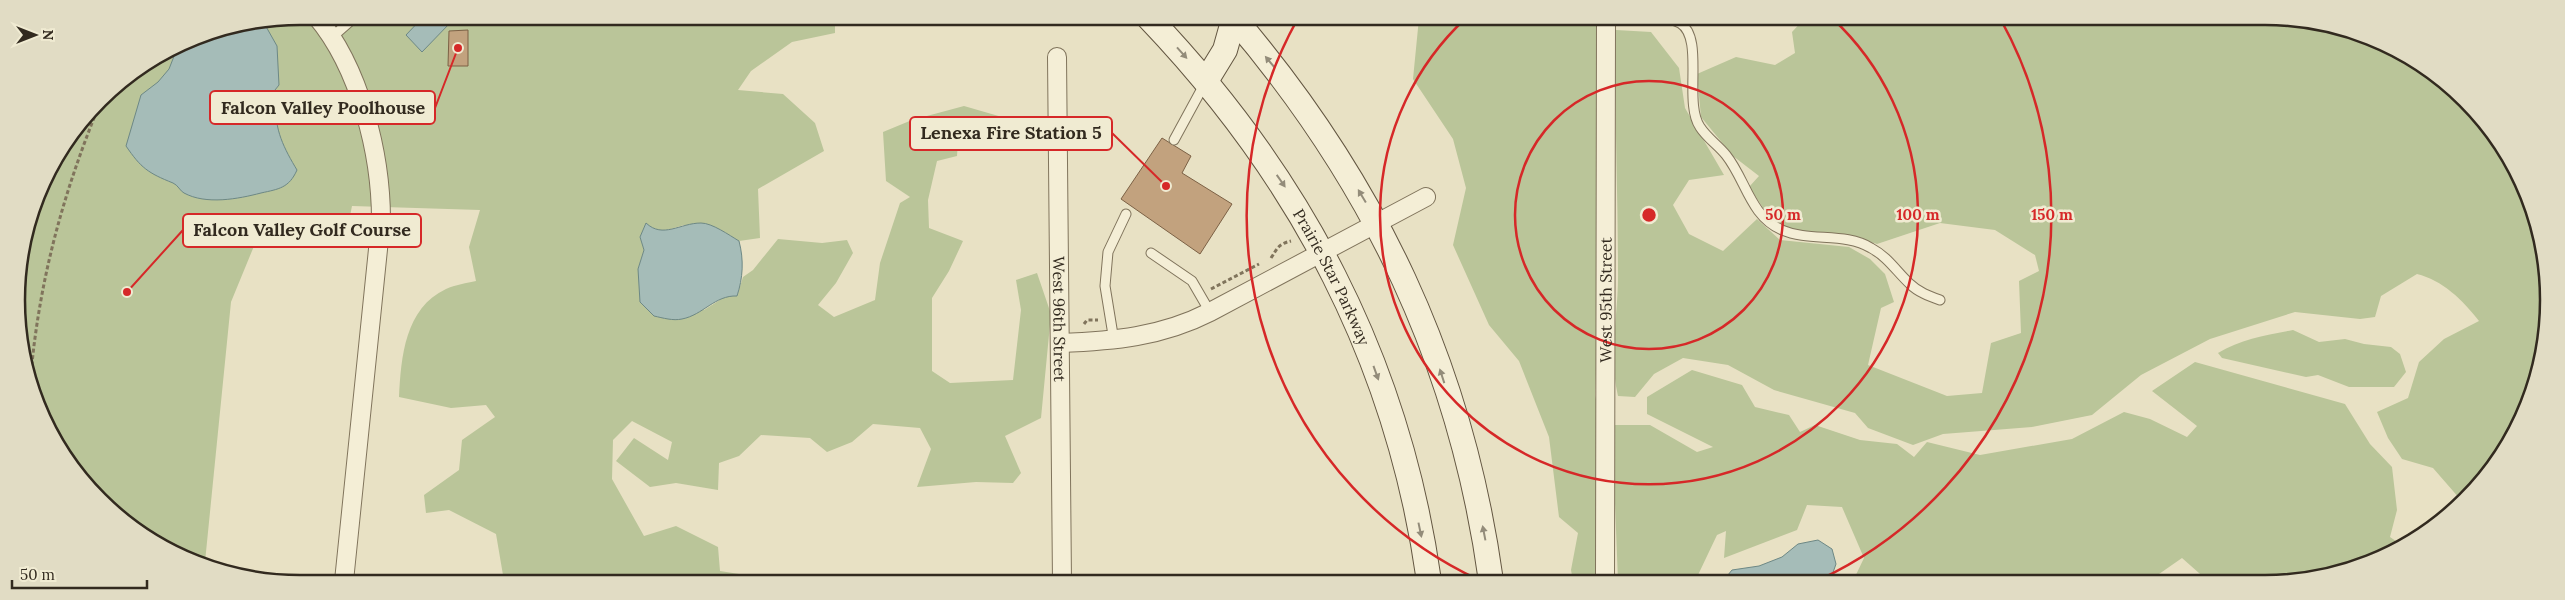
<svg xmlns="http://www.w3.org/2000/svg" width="2565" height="600" viewBox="0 0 2565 600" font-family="Lora,serif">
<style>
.green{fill:#bac599}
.water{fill:#a5bcb8;stroke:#6d8885}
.building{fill:#c2a27e;stroke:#7c6145}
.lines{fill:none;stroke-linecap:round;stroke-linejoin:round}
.lane-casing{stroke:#80745c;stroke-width:11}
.street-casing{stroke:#80745c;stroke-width:20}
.secondary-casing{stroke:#625540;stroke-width:26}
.path{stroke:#80745c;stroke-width:3;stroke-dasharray:4 2.5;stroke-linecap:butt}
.lane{stroke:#f4eed6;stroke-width:9}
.street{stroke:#f4eed6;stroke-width:18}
.secondary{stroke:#f4eed6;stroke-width:24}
.oneway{fill:#938c7a}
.ring{fill:none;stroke:#d62828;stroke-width:2.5}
.labels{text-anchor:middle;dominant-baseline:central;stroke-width:5;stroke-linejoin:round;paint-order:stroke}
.street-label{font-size:16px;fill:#322a1f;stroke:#f0ebd2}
.rim{fill:none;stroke:#322a1f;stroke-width:2.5}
.centre{fill:#d62828;stroke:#f0ebd2;stroke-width:2.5}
.ring-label{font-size:15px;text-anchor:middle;font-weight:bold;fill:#d62828;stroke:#f0ebd2;stroke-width:5;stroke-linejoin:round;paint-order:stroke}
.leader{fill:none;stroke:#d62828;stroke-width:2}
.callout-dot{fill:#d62828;stroke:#f0ebd2;stroke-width:2}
.callout{fill:#f0ebd2;stroke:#d62828;stroke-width:2}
.callout-label{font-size:18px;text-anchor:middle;font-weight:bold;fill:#322a1f}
</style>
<rect width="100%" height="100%" fill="#e8e1c4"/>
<g class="green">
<path d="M 300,16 L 835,17 L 835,33 L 792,42 L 751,71 L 738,90 L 783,94 L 815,123 L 824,151 L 758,189 L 760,238 L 739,241 L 725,233 L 684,225 L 664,231 L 653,230 L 646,224 L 640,237 L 644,250 L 638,269 L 704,310 L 726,296 L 737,296 L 743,277 L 753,270 L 778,239 L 822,243 L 847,240 L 853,253 L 836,283 L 818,305 L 834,317 L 875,300 L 880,263 L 900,203 L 910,197 L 886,181 L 883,132 L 912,120 L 964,106 L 1002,117 L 1001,129 L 959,126 L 957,156 L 937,161 L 928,200 L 929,228 L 963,241 L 949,271 L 932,298 L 932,371 L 950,383 L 1013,380 L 1021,310 L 1016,280 L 1037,273 L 1051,314 L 1041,418 L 1005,436 L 1021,473 L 1013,483 L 976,482 L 917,487 L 931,449 L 920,428 L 873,424 L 852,442 L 827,452 L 810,438 L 761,435 L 739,456 L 719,463 L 718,490 L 676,483 L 650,487 L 616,461 L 634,438 L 668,460 L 672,442 L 632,421 L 613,440 L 612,479 L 644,536 L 676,526 L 718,547 L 720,571 L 758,577 L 757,581 L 498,581 L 503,575 L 496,534 L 449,510 L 426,513 L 424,495 L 459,470 L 462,440 L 495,417 L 486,405 L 451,408 L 399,397 C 401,357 405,308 446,289 C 455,285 467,283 476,281 L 469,247 L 480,210 L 352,206 L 347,231 L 261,229 L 231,302 L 205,562 L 158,546 L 75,473 L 31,391 L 17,281 L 25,252 L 58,158 L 113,87 L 192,38 Z"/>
<path d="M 1419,18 L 1597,18 L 1600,114 L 1599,308 L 1595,395 L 1602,426 L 1601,581 L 1573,581 L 1571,570 L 1578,533 L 1559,517 L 1549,437 L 1519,361 L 1489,325 L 1453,245 L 1466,188 L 1453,139 L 1413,79 Z"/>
<path d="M 1805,18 L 2302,19 L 2407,54 L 2490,127 L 2539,227 L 2546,337 L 2519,426 L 2465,501 L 2459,506 L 2460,499 L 2433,468 L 2402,459 L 2388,438 L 2377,412 L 2408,398 L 2419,362 L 2444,339 L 2479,321 C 2463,300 2442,280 2417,274 L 2381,296 L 2375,317 L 2360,319 L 2295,312 L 2210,339 L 2141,375 L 2092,415 L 2032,427 L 1943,434 L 1913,445 L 1868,428 L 1855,413 L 1774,390 L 1728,365 L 1683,358 L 1654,374 L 1635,397 L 1618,396 C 1608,354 1619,313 1618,270 C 1618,190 1614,111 1616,30 L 1651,32 L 1679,68 L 1685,108 L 1724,175 L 1689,180 L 1673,205 L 1689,234 L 1723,251 L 1757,219 L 1780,240 L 1849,247 L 1870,259 L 1885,274 L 1894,302 L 1881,308 L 1868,365 L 1947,396 L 1982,393 L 1991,343 L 2021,333 L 2019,281 L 2039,271 L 2035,255 L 1995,230 L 1940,223 L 1877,244 L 1850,235 L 1802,236 L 1772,221 L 1749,187 L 1759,176 L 1733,156 L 1701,117 L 1697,74 L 1736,57 L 1775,65 L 1795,53 L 1792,32 Z"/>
<path d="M 2293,330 L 2319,342 L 2345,339 L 2364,344 L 2391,347 L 2400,354 L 2406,372 L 2394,387 L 2349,387 L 2318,375 L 2306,377 L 2222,358 L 2218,353 C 2241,339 2267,335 2293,330 Z"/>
<path d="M 2195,362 L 2345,404 L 2370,444 L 2392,467 L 2397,510 L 2390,537 L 2403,546 L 2390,555 L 2302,581 L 2208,581 L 2182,558 L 2149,581 L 1853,581 L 1864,558 L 1842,507 L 1807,505 L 1797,530 L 1724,558 L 1726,531 L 1717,535 L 1698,575 L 1697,581 L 1618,581 L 1612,425 L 1650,425 L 1697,452 L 1713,447 L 1647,414 L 1647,397 L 1692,370 L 1742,385 L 1755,407 L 1789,415 L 1800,432 L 1815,425 L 1860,440 L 1897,444 L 1914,457 L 1927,442 L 1980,455 L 2072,439 L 2124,412 L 2150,419 L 2187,437 L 2197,426 L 2152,391 Z"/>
</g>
<g class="water">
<path d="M 424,16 L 444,16 L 450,23 L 422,52 L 406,35 Z"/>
<path d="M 264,23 L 277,46 L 279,85 L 271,95 L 271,100 L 277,104 C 273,128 285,150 297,170 C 289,188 279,189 261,193 C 238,199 206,205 184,193 C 180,191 178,185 173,183 C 148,173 141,168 126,146 L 141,95 L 158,82 L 169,69 L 178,46 L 192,38 Z"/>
<path d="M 646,223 C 663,239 680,223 701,223 C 712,223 729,235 739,241 C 744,260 743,278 737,296 C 715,295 703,315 682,319 C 673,321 663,318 654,316 L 640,302 L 638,269 L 644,250 L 640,237 Z"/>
<path d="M 1818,540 L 1832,549 L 1836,564 L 1830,581 L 1723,581 L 1732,570 L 1759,566 L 1782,557 L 1798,544 Z"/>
</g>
<g class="building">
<path d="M 468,30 L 468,66 L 448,66 L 449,31 Z"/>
<path d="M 1162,138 L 1191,156 L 1182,173 L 1232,204 L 1200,254 L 1121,199 Z"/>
</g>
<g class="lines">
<defs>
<g id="lane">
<path d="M 1666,18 C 1670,19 1676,21 1680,23 C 1705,38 1683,102 1700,127 C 1707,138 1718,145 1726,155 C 1746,180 1750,216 1782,230 C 1810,242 1845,232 1871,248 C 1888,257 1896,271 1910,284 C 1918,292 1929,296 1940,300"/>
<path d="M 331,38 L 356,16"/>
<path d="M 1174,140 L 1205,83"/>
<path d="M 1151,253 L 1192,281 L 1210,312"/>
<path d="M 1114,341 L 1105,286 L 1108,252 L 1126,214"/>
</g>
<g id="street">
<path d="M 316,16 C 360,68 381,154 381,220 L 344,581"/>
<path id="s1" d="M 1057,57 L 1062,581"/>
<path d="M 1060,343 C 1113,341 1161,337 1210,312 L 1426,197"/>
<path id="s2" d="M 1605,581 L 1606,18"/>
</g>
<g id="secondary">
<path id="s3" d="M 1148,17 C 1301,177 1398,361 1429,581"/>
<path d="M 1233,17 C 1375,183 1461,364 1491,581"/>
<path d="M 1206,81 L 1225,50 L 1234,18"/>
</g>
</defs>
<use href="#lane" class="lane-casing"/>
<use href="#street" class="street-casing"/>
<use href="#secondary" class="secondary-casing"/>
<g class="path">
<path d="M 1271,258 C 1277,249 1278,244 1291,241"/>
<path d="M 1211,289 L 1259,264"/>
<path d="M 1084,324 L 1087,320 L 1098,320"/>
<path d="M 30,385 C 38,284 62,196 100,103"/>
</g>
<use href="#lane" class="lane"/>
<use href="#street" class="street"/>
<use href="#secondary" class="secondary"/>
</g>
<defs><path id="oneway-solid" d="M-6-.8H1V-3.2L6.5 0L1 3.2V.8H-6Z" transform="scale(1.25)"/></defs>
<g class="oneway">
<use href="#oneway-solid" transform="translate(1182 53) rotate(48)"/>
<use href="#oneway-solid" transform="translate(1270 62) rotate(-130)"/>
<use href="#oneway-solid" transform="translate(1281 181) rotate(55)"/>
<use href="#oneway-solid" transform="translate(1362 196) rotate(-121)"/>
<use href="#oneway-solid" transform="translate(1376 373) rotate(70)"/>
<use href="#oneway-solid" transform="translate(1442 376) rotate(-108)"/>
<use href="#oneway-solid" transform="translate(1420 530) rotate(78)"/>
<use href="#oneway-solid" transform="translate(1484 533) rotate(-101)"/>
</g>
<g class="ring">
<circle cx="1649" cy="215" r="134"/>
<path d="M1832 18A269 269 0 1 1 1466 18"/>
<path d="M1479 580A403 403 0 0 1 1297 20M2001 20A403 403 0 0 1 1819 580"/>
</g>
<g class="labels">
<g class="street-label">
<text stroke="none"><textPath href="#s3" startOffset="320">Prairie Star Parkway</textPath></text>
<text stroke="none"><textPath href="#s2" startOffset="281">West 95th Street</textPath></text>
<text stroke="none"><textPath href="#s1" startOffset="262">West 96th Street</textPath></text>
</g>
</g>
<path d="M0 0H2565V600H0ZM300 25H2265A275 275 0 0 1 2540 300V300A275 275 0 0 1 2265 575H300A275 275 0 0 1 25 300V300A275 275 0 0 1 300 25Z" fill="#e1dcc4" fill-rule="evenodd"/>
<path class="rim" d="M300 25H2265A275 275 0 0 1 2540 300V300A275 275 0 0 1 2265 575H300A275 275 0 0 1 25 300V300A275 275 0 0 1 300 25Z"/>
<circle cx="1649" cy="215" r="8" class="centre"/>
<g class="ring-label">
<text x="1783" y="220">50 m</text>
<text x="1918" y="220">100 m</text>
<text x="2052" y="220">150 m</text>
</g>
<path class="leader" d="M458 48L435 108M1166 186L1112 133M127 292L183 230"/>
<g class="callout-dot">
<circle cx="458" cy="48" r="5"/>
<circle cx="1166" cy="186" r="5"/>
<circle cx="127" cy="292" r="5"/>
</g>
<g class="callout">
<rect x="210" y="91" width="225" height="33" rx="5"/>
<rect x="910" y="117" width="202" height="33" rx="5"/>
<rect x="183" y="214" width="238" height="33" rx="5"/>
</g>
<g class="callout-label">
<text x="323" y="114">Falcon Valley Poolhouse</text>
<text x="1011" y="139">Lenexa Fire Station 5</text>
<text x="302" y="236">Falcon Valley Golf Course</text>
</g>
<g transform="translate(35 35) rotate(90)" stroke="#f0ebd2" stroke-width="4" paint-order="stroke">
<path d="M0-4L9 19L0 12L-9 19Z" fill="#322a1f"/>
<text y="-8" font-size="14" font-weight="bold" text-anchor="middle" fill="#322a1f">N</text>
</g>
<path d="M12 580v8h135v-8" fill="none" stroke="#322a1f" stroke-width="2.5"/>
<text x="20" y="580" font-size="15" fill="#322a1f" stroke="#f0ebd2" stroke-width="4" paint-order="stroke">50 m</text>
</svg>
